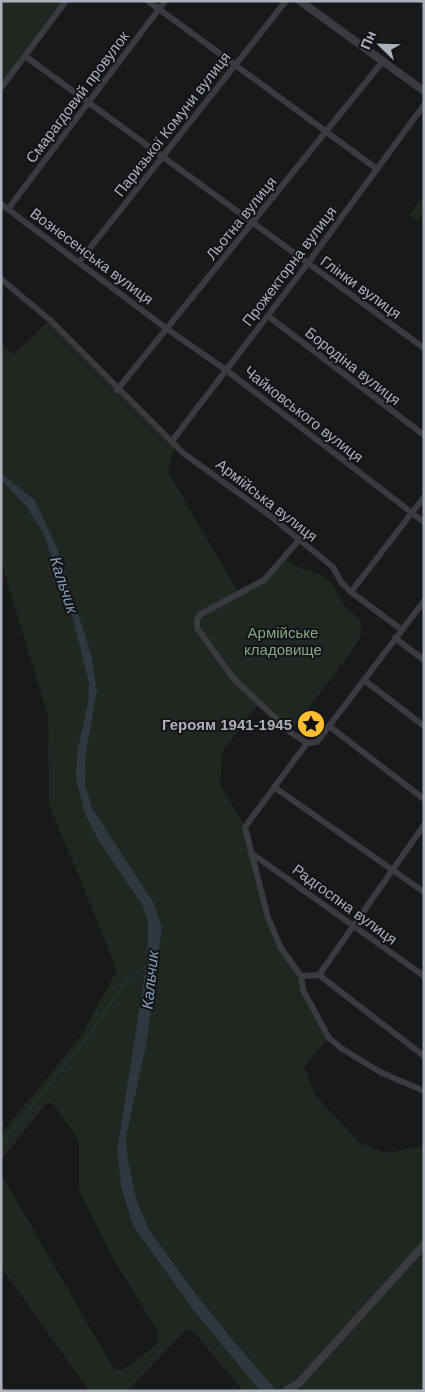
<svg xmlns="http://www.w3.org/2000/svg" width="425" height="1392" viewBox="0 0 425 1392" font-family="Helvetica,sans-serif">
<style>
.green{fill:#1f2720}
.water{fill:#2e3841}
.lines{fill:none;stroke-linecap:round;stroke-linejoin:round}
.stream{stroke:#2e3841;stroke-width:1}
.minor{stroke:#3a3b41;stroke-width:6}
.tertiary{stroke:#3a3b41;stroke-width:8}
.labels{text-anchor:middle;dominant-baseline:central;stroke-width:4;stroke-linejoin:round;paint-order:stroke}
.street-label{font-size:15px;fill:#abb0bc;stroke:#141417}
.park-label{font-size:15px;fill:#81a884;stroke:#141417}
.poi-label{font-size:15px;font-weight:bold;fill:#abb0bc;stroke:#141417;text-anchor:end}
.water-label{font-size:16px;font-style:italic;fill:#809db9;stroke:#141417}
</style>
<rect width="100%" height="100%" fill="#19191c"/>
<g class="green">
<path d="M 1,1 L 66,1 L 1,88 Z"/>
<path d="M 420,200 L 424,203 L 424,212 L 417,221 L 409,215 Z"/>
<path d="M 50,320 L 175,444 L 168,472 L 238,592 L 264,580 L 282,558 L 300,568 L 319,574 L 331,582 L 345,606 L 360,620 L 362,633 L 350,654 L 290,732 L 259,704 L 222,752 L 220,784 L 245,827 L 268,918 L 301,976 L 303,991 L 329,1038 L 304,1067 L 315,1095 L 360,1143 L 386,1153 L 424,1146 L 424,1391 L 277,1391 L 231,1338 L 189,1285 L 150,1231 L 137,1202 L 128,1160 L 126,1138 L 147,1041 L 162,928 L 92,808 L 85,784 L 86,754 L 97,691 L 76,605 L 58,550 L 35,500 L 1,473 L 1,343 L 13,355 Z"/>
<path d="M 1,480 L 26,506 L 43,533 L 71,611 L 89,683 L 88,703 L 77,752 L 100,843 L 143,906 L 148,924 L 147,960 L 117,1150 L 121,1186 L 133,1226 L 191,1307 L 260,1391 L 243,1391 L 193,1331 L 185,1331 L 127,1391 L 89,1391 L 1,1267 L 1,1174 L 114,1369 L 123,1370 L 158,1343 L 159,1333 L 114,1260 L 79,1190 L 79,1144 L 76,1136 L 53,1104 L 47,1103 L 1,1160 L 1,1134 L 81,1036 L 117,970 L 49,804 L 48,716 L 1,561 Z"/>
</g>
<path class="water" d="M 1,473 L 35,500 L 58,550 L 91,654 L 97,691 L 86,754 L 85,784 L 92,808 L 153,902 L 162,928 L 147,1041 L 126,1138 L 128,1160 L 137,1202 L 150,1231 L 189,1285 L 231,1338 L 277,1391 L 260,1391 L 191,1307 L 133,1226 L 121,1186 L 117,1150 L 147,960 L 148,924 L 143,906 L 100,843 L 85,814 L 76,779 L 77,752 L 88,703 L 89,683 L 83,660 L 71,611 L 43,533 L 26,506 L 1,480 Z"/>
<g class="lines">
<path class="stream" d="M 1,1144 L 83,1043 L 127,980 L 147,965"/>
<g class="minor">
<path d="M 148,1 L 377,169"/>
<path d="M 25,56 L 424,348"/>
<path d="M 1,88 L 66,1"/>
<path d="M 1,204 L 167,329 L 226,370 L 424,522"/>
<path d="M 8,209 L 165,1"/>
<path d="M 79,262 L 286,1"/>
<path d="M 1,279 L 50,320 L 183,453 L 269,515 L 333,567 L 341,582 L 351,592 L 402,630"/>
<path d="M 268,316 L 424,435"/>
<path d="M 117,390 L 383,61"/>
<path d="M 172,441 L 308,263 L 424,105"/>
<path d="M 299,540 L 264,580 L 201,614 L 197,620 L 197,628 L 234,679 L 290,732 L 307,743"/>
<path d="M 351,592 L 424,497"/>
<path d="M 424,601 L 317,742 L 307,743 L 245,827 L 268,918 L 281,948 L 301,976 L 303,990 L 329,1038 L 341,1048 L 380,1072 L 424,1091"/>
<path d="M 395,638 L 424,660"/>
<path d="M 364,680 L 424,726"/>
<path d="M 329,726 L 424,799"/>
<path d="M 274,787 L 424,892"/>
<path d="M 251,853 L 424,976"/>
<path d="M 319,975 L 424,825"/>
<path d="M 319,975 L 424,1056"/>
<path d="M 301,976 L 319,975"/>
</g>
<g class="tertiary">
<path d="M 300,1 L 424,91"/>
<path d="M 285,1391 L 299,1383 L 424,1245"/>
</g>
</g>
<defs>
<symbol id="sight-disc" viewBox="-11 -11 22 22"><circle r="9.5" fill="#ffbe2e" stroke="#141417"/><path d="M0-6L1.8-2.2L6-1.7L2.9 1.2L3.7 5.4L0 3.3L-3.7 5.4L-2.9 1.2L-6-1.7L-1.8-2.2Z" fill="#111"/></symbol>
</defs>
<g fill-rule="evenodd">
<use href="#sight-disc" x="295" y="708" width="32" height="32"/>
</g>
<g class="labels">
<g class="street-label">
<text transform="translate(77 97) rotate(-53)">Смарагдовий провулок</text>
<text transform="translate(172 124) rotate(-52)">Паризької Комуни вулиця</text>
<text transform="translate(241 218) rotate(-51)">Льотна вулиця</text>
<text transform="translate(92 256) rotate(37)">Вознесенська вулиця</text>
<text transform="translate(289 266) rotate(-53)">Прожекторна вулиця</text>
<text transform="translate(361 287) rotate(36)">Глінки вулиця</text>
<text transform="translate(353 366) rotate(38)">Бородіна вулиця</text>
<text transform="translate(304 414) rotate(38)">Чайковського вулиця</text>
<text transform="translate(267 500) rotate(38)">Армійська вулиця</text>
<text transform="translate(345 904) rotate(36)">Радгоспна вулиця</text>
</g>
<g class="park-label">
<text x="283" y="632">Армійське<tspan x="283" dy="17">кладовище</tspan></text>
</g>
<g class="poi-label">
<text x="292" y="724">Героям 1941-1945</text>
</g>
<g class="water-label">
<text transform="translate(64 585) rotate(72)">Кальчик</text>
<text transform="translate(150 980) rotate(-84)">Кальчик</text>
</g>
</g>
<rect width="425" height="1392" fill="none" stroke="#abb0bc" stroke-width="5"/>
<g transform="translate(380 45) rotate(293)" stroke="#141417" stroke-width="4" paint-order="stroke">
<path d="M0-4L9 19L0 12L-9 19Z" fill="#abb0bc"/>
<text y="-8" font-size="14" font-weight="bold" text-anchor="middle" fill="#abb0bc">Пн</text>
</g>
</svg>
